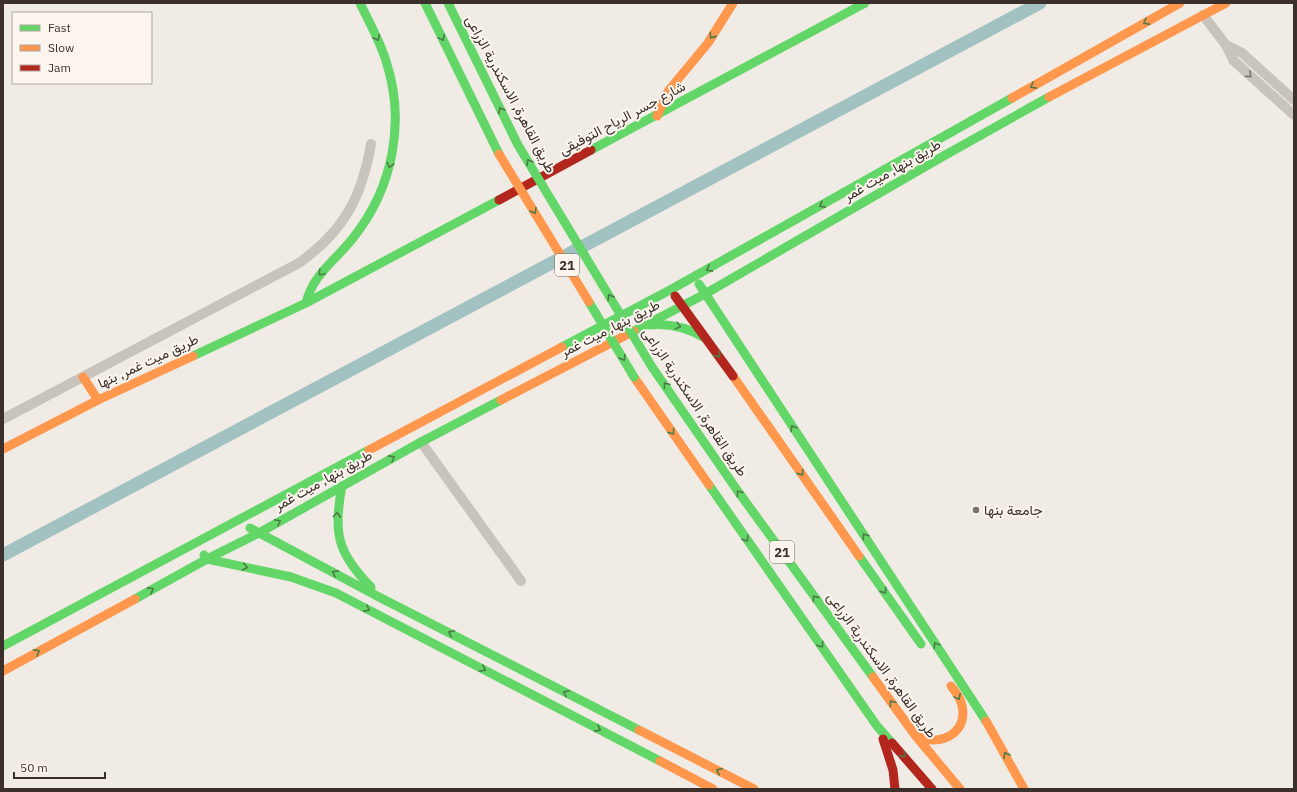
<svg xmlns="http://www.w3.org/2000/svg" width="1297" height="792" viewBox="0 0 1297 792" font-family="'IBM Plex Sans',Vazirmatn,sans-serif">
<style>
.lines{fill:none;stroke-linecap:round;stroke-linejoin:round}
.canal{stroke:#a1c2c1;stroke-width:13}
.street{stroke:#c9c3be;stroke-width:10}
.fast{stroke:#63d668;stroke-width:9}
.slow{stroke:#ff974d;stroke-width:9}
.jam{stroke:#b3261e;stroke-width:9}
.fast-bridge{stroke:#63d668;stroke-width:9}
.slow-bridge{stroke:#ff974d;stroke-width:9}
.oneway{stroke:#4d7b46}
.oneway2{stroke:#7b726d}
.poi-dot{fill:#7a716c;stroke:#fbf5ee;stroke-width:1.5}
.labels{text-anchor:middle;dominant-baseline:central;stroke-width:4;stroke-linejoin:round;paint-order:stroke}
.shield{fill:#fbf5ee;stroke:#756b66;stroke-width:1}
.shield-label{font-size:13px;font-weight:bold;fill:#3b302b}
.street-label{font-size:14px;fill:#3b302b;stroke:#fbf5ee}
.poi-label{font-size:14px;fill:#3b302b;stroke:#fbf5ee;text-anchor:start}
</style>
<rect width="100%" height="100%" fill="#f0ebe5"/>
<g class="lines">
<path class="canal" d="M 3,555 L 1040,3"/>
<g class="street">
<path d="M 1203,15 L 1226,45 L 1233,60 L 1294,115"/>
<path d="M 1226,45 L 1242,53 L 1294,100"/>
<path d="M 3,419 L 299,263 C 344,231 362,197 371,144"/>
<path d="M 421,442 L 521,581"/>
</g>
<g class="fast">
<path d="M 425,3 L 499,154"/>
<path d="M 448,3 L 518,145"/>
<path d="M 591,150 L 865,3"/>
<path d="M 699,284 L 986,721"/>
<path d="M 306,303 C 313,274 336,260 353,238 C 393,188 406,122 386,61 C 380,41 369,22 360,3"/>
<path d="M 650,325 C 670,323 688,328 705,338"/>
<path d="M 634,331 L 705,294 L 940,158 L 1049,97"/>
<path d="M 562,347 L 670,290 L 1012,98"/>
<path d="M 193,356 L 306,303 L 499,200"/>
<path d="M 652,367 L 737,490 L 873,677"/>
<path d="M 709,485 L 877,726 L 892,743"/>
<path d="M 342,486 C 333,532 337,553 371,587"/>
<path d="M 250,528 L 379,597 L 639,730"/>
<path d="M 204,555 L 207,559 L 291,577 L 336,593 L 660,761"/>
<path d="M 859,556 L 921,644"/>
<path d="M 135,599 L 207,559 L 259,533 L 421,442 L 501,400"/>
<path d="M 3,646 L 369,450"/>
</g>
<g class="slow">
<path d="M 1049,97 L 1226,3"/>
<path d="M 1012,98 L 1180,3"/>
<path d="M 657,116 L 669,90 L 708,43 L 733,3"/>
<path d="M 733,376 L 859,556"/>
<path d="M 83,377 L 98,400"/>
<path d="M 634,377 L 709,485"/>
<path d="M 501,400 L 634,331"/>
<path d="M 3,449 L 98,400 L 193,356"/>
<path d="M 369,450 L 562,347"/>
<path d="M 3,671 L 135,599"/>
<path d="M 873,677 L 915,735 L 960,789"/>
<path d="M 986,721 L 1024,789"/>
<path d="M 639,730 L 754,789"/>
<path d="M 915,735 C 940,749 971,732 961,702 C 959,696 955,691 951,686"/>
<path d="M 660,761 L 713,789"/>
</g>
<g class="jam">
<path d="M 499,200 L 591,150"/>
<path d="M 675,296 L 733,376"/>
<path d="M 883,739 L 893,770 L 895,789"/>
<path d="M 892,743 L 932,789"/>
</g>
<g class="fast-bridge">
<path d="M 518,145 L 652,367"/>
<path d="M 589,302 L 634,377"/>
</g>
<path class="slow-bridge" d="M 499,154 L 589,302"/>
</g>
<defs><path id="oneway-chevron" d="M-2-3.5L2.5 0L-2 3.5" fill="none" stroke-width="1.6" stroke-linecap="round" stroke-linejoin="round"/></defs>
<g class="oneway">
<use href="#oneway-chevron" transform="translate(1146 22) rotate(151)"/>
<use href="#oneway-chevron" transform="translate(712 36) rotate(125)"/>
<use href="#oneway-chevron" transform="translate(377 38) rotate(64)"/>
<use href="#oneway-chevron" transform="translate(442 38) rotate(64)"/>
<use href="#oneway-chevron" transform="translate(1033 86) rotate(151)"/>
<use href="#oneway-chevron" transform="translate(501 110) rotate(-116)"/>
<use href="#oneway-chevron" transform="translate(529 162) rotate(-121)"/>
<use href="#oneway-chevron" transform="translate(390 165) rotate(104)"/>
<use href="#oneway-chevron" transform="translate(822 205) rotate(151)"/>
<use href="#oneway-chevron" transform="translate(534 211) rotate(59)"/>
<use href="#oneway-chevron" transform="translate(709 269) rotate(151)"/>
<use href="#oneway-chevron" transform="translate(321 273) rotate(133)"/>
<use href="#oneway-chevron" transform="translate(610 297) rotate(-121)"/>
<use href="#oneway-chevron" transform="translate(678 326) rotate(14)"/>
<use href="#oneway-chevron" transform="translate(718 355) rotate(55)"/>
<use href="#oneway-chevron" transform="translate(623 358) rotate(59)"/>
<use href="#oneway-chevron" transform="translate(666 385) rotate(-126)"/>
<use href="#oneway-chevron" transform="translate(793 428) rotate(-123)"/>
<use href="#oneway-chevron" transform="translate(672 432) rotate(55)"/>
<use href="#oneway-chevron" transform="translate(392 458) rotate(-29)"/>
<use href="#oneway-chevron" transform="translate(801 473) rotate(55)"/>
<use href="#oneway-chevron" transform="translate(739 493) rotate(-126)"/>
<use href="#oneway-chevron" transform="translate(337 515) rotate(-86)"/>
<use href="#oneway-chevron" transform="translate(278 522) rotate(-29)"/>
<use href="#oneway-chevron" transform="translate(865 536) rotate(-123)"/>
<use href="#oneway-chevron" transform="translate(746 539) rotate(55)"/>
<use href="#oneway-chevron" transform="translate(245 567) rotate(12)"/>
<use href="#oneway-chevron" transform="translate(335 573) rotate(-152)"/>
<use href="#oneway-chevron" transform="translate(151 590) rotate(-29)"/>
<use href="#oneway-chevron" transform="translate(884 591) rotate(55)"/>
<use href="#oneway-chevron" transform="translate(815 598) rotate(-126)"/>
<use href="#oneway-chevron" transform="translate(367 609) rotate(28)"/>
<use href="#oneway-chevron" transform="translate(451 633) rotate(-153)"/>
<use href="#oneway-chevron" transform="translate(821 645) rotate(55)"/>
<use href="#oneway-chevron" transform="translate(936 645) rotate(-123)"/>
<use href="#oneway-chevron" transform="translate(37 652) rotate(-29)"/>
<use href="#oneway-chevron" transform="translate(483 669) rotate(28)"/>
<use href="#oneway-chevron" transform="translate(566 693) rotate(-153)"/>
<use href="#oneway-chevron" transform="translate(958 697) rotate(62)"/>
<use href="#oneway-chevron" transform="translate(892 703) rotate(-126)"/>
<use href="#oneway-chevron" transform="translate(598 729) rotate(28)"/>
<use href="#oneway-chevron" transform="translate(903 755) rotate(49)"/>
<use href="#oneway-chevron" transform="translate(1006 755) rotate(-119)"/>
<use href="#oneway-chevron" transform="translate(719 771) rotate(-153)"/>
</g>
<use class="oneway2" href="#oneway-chevron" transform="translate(1249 75) rotate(42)"/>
<circle class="poi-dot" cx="976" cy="510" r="4"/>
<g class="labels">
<g class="shield">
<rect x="555" y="254" width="24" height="22" rx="3"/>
<rect x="770" y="541" width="24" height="22" rx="3"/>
</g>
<g class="shield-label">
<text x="567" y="265">21</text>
<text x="782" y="552">21</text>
</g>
<g class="street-label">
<text transform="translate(511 94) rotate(62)">طريق القاهرة, الاسكندرية الزراعى</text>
<text transform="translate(622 118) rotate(-28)">شارع جسر الرياح التوفيقى</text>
<text transform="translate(892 170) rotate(-30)">طريق بنها, ميت غمر</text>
<text transform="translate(610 328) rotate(-27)">طريق بنها, ميت غمر</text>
<text transform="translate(148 361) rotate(-25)">طريق ميت غمر, بنها</text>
<text transform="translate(695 402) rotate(56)">طريق القاهرة, الاسكندرية الزراعى</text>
<text transform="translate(323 480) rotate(-29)">طريق بنها, ميت غمر</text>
<text transform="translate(882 665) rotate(54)">طريق القاهرة, الاسكندرية الزراعى</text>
</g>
<g class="poi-label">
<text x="984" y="510">جامعة بنها</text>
</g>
</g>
<rect width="1297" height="792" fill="none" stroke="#3b302b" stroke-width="8"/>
<rect x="12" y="12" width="140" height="72" fill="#fbf5ee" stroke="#aea6a0"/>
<rect x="20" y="25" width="20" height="6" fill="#63d668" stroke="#aea6a0"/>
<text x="48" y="32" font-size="12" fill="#3b302b">Fast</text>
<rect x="20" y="45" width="20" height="6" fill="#ff974d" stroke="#aea6a0"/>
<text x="48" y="52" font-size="12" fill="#3b302b">Slow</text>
<rect x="20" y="65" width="20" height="6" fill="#b3261e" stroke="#aea6a0"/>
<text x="48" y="72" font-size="12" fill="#3b302b">Jam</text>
<path d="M14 772v6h91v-6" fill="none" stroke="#3b302b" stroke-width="2"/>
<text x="20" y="772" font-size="12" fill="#3b302b" stroke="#fbf5ee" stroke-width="3" paint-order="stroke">50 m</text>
</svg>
